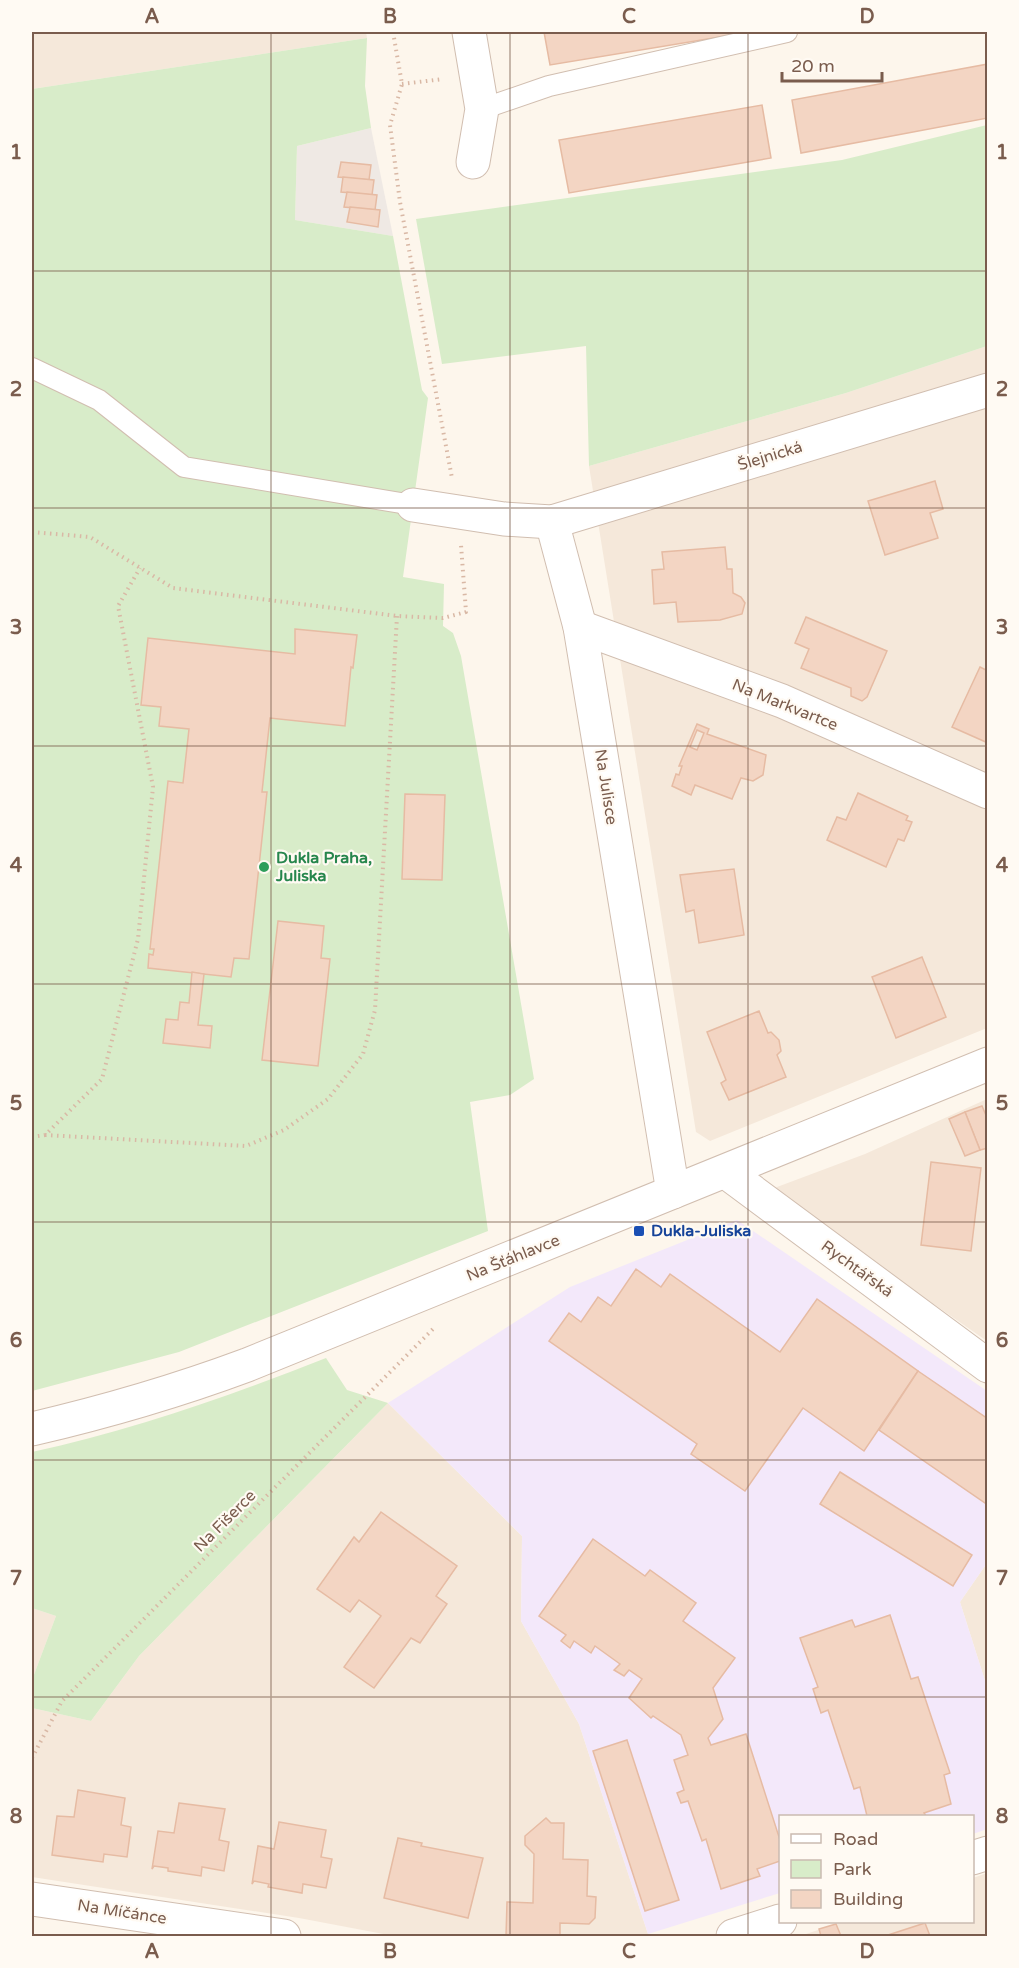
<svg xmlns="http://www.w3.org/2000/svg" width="1019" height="1968" viewBox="0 0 1019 1968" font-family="'Varela Round',sans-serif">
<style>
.residential{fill:#f5e8da}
.industrial{fill:#efe9e4}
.education{fill:#f3e8fa}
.green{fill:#d8ecc9}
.building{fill:#f3d5c3;stroke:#e6bba3;stroke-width:1.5;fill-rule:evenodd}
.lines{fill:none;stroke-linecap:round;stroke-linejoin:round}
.service-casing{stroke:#d1beb0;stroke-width:22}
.minor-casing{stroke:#d1beb0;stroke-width:35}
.tertiary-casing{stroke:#d1beb0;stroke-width:35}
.path{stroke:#d9b8a5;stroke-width:4;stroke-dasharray:1.5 4.5;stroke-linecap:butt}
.service{stroke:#fff;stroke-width:20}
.minor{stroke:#fff;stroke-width:33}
.tertiary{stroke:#fff;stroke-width:33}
.grid{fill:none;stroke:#7a5c4d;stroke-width:1.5;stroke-opacity:0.55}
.leisure-dot{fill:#2e9e5b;stroke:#fffaf3;stroke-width:2}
.transit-dot{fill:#1a4fb4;stroke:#fffaf3;stroke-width:2}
.labels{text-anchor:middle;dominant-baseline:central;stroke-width:4.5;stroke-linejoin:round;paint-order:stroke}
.street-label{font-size:16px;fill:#7a5c4d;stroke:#fffaf3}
.leisure-label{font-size:16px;font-weight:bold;fill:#27864d;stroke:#fffaf3;text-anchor:start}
.transit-label{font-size:16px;font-weight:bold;fill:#164399;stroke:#fffaf3;text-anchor:start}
.neatline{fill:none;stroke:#7a5c4d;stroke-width:2}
.grid-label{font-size:20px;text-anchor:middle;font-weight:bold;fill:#7a5c4d}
</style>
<rect width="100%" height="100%" fill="#fdf6ec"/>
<g class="residential">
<path d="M 32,32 L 366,32 L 367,38 L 32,89 Z"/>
<path d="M 987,346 L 987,1028 L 710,1141 L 696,1132 L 589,466 L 846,393 Z"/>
<path d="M 987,1099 L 987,1341 L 769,1190 L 865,1154 Z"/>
<path d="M 388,1403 L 522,1536 L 521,1621 L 579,1724 L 648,1934 L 643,1936 L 394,1936 L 299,1918 L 32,1877 L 32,1708 L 91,1721 L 139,1656 Z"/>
<path d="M 987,1563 L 987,1687 L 960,1602 Z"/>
<path d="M 32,1608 L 56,1616 L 32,1680 Z"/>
<path d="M 987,1873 L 987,1936 L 800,1936 L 842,1922 L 972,1922 L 973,1878 Z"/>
</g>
<path class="industrial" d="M 371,128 L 393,236 L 295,220 L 297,146 Z"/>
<path class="education" d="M 737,1220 L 987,1391 L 987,1563 L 960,1602 L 987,1687 L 987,1829 L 973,1834 L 972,1816 L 780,1816 L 780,1893 L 648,1934 L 579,1724 L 521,1621 L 522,1536 L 388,1403 L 570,1287 Z"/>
<g class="green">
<path d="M 367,38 L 365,86 L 371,128 L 297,146 L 295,220 L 393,236 L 422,390 L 428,398 L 403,577 L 444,584 L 443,626 L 453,633 L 461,656 L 534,1079 L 510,1095 L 470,1102 L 488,1231 L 179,1352 L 32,1391 L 32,89 Z"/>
<path d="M 987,125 L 987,346 L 846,393 L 589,466 L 586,346 L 442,364 L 416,219 L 842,160 Z"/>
<path d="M 326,1358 L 347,1390 L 388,1403 L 139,1656 L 91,1721 L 32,1708 L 32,1680 L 56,1616 L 32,1608 L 32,1452 C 133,1430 230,1396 326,1358 Z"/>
</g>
<g class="building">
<path d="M 544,32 L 750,32 L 550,65 Z"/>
<path d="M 988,64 L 988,118 L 801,153 L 792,100 Z"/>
<path d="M 762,105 L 771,158 L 569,193 L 559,140 Z"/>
<path d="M 341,162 L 371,165 L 369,180 L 338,177 Z"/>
<path d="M 343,177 L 374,180 L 372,195 L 341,192 Z"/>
<path d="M 347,192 L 377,195 L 375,210 L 344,207 Z"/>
<path d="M 350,207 L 380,210 L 378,227 L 347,222 Z"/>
<path d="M 935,481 L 943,509 L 930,513 L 938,538 L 885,555 L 868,501 Z"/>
<path d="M 725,547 L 727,569 L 732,569 L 733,593 L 741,597 L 745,603 L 742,614 L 720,620 L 678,622 L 676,602 L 654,604 L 652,570 L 664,569 L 662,552 Z"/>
<path d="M 806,617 L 887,651 L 867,697 L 862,701 L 851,696 L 851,688 L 801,668 L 809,649 L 795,643 Z"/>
<path d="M 295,629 L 357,635 L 353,668 L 351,667 L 345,726 L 270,718 L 262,792 L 267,792 L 249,959 L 234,958 L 231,977 L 148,968 L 149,954 L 153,955 L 154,949 L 150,949 L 168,781 L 183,783 L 189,729 L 159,726 L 161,707 L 141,705 L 148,638 L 295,654 Z"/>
<path d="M 980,667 L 988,671 L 988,743 L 952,727 Z"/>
<path d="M 697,724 L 709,729 L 707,734 L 766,755 L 763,775 L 753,781 L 741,778 L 732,799 L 695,785 L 691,795 L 672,786 L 676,774 L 679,775 L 682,766 L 679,766 ZM 697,730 L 704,733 L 697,750 L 690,747 Z"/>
<path d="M 858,793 L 908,816 L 906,820 L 912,822 L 904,841 L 898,839 L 886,867 L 827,840 L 837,817 L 846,820 Z"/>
<path d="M 405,794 L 445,795 L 442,880 L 402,879 Z"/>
<path d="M 734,869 L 744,935 L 699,943 L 694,910 L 686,912 L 680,875 Z"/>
<path d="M 278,921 L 324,926 L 321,958 L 330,959 L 318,1066 L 262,1060 Z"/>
<path d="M 922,957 L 946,1017 L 896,1038 L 872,977 Z"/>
<path d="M 192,972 L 204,974 L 198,1025 L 212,1026 L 210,1048 L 163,1043 L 166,1019 L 178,1020 L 180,1002 L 189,1003 Z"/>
<path d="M 759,1011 L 768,1033 L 771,1032 L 779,1040 L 781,1051 L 777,1055 L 786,1077 L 729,1100 L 721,1083 L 726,1080 L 707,1032 Z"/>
<path d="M 982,1106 L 988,1120 L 988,1148 L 980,1150 L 965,1112 Z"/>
<path d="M 965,1112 L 980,1150 L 965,1156 L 949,1119 Z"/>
<path d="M 931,1162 L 981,1168 L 971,1251 L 921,1245 Z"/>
<path d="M 636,1269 L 661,1287 L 670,1274 L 780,1352 L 817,1299 L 918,1371 L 864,1451 L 803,1408 L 745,1491 L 691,1454 L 697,1444 L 549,1341 L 569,1313 L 581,1322 L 598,1297 L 611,1306 Z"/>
<path d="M 918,1371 L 988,1419 L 988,1505 L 879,1430 Z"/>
<path d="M 840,1472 L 972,1555 L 953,1586 L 820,1504 Z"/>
<path d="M 381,1512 L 457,1566 L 436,1596 L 447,1604 L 420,1643 L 411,1638 L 374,1688 L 344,1667 L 381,1616 L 359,1600 L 350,1612 L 317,1589 L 354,1537 L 359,1542 Z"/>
<path d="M 593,1539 L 645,1576 L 650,1570 L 696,1603 L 683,1621 L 735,1658 L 713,1688 L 723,1719 L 708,1738 L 711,1745 L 746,1734 L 780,1840 L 780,1861 L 757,1869 L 760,1876 L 721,1889 L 706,1839 L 702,1841 L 688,1801 L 681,1803 L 677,1793 L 684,1790 L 674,1760 L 688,1755 L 681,1735 L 653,1716 L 651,1718 L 629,1698 L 642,1679 L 629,1670 L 624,1676 L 614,1670 L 620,1664 L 595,1646 L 591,1653 L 574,1641 L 570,1648 L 561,1641 L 566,1635 L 539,1616 Z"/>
<path d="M 890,1615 L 911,1679 L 918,1677 L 950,1773 L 944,1775 L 951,1804 L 924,1813 L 926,1816 L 867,1816 L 860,1787 L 854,1789 L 828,1710 L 821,1713 L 813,1689 L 818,1687 L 800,1638 L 852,1620 L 855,1627 Z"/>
<path d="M 627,1740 L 679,1900 L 645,1911 L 593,1751 Z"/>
<path d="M 78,1790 L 125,1798 L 121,1825 L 131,1827 L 127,1857 L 104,1854 L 103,1862 L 52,1855 L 57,1816 L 74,1817 Z"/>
<path d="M 179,1803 L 225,1809 L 219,1840 L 229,1842 L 224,1871 L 202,1867 L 201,1876 L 168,1871 L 168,1868 L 154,1866 L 152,1869 L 158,1831 L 174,1833 Z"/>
<path d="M 546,1818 L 551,1823 L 564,1823 L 563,1859 L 588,1860 L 587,1896 L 596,1897 L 595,1918 L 589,1924 L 560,1923 L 560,1936 L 506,1936 L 507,1902 L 533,1903 L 534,1854 L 525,1845 L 525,1836 Z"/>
<path d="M 279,1822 L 326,1830 L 321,1857 L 332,1859 L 326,1888 L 303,1884 L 302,1893 L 268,1887 L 269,1884 L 254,1881 L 252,1884 L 258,1846 L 274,1849 Z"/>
<path d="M 398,1838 L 422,1843 L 421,1846 L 483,1858 L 468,1918 L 384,1898 Z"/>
<path d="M 925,1923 L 930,1936 L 885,1936 Z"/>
<path d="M 836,1924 L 841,1936 L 821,1936 L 819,1929 Z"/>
</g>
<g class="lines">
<defs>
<g id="service">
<path d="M 482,109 L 549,86 L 787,32"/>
<path d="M 32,368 L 99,400 L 184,467 L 413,505"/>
</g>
<g id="minor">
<path d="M 469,32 L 482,109 L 473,162"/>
<path d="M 413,505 L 504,519 L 552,522 L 988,390"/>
<path d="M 552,522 L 580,627 L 673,1192"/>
<path d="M 580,627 L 782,701 L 988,792"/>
<path d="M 726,1172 L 988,1366"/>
<path d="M 972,1858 L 988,1853"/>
<path d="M 32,1899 L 284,1936"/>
<path d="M 733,1936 L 780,1921"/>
</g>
<path id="tertiary" d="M 32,1429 C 105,1412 177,1391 247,1365 L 988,1064"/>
</defs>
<use href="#service" class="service-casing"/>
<use href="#minor" class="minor-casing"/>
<use href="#tertiary" class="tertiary-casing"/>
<g class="path">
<path d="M 393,32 L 402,84 L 390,125 L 400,202 L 452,478"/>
<path d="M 402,84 L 443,79"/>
<path d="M 32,532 L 90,537 L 173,588 L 397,616 L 443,618 L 466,612 L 461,545"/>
<path d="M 45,1135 L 246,1146 L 284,1130 L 328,1099 L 363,1054 L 375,1010 L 397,616"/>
<path d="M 32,1137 L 45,1135 L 102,1079 L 138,939 L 153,787 L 118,606 L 140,568"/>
<path d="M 32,1758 L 62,1701 L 435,1327"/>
</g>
<use href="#service" class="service"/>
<use href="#minor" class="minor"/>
<use href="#tertiary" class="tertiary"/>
</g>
<path class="grid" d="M 271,32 L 271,1936M 510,32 L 510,1936M 748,32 L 748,1936M 32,271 L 988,271M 32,508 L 988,508M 32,746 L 988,746M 32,984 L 988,984M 32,1222 L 988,1222M 32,1460 L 988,1460M 32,1697 L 988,1697"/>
<circle class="leisure-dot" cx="264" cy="867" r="6"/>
<rect class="transit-dot" x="633" y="1225" width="12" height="12" rx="3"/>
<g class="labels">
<g class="street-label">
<text transform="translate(770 456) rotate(-17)">Šlejnická</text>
<text transform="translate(785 705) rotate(22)">Na Markvartce</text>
<text transform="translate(606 787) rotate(81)">Na Julisce</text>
<text transform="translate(513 1258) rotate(-22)">Na Šťáhlavce</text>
<text transform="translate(857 1269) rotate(36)">Rychtářská</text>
<text transform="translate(225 1521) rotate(-45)">Na Fišerce</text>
<text transform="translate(122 1912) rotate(9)">Na Míčánce</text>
</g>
<g class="leisure-label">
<text x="276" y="858">Dukla Praha,<tspan x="276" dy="18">Juliska</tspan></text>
</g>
<g class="transit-label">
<text x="651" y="1231">Dukla-Juliska</text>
</g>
</g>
<rect width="1019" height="1968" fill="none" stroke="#fffaf3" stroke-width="66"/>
<rect x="779" y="1815" width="195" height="108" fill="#fffaf3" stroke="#cabbb1" stroke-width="1.5"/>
<rect x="791" y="1834" width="30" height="9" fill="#ffffff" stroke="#cabbb1" stroke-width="1.5"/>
<text x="833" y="1845" font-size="18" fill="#7a5c4d">Road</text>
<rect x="791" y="1860" width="30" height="18" fill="#d8ecc9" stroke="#cabbb1" stroke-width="1.5"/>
<text x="833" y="1875" font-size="18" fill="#7a5c4d">Park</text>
<rect x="791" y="1890" width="30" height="18" fill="#f3d5c3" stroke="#cabbb1" stroke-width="1.5"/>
<text x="833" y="1905" font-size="18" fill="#7a5c4d">Building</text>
<path d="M782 72v9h100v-9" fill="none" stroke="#7a5c4d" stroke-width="3"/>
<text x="791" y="72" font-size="18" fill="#7a5c4d" stroke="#fffaf3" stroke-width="4.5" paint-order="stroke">20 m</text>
<rect x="33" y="33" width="953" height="1902" class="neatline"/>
<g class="grid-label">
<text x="152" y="23">A</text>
<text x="390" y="23">B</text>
<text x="629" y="23">C</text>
<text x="867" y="23">D</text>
<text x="16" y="159">1</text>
<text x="1002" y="159">1</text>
<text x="16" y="396">2</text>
<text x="1002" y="396">2</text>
<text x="16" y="634">3</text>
<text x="1002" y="634">3</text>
<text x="16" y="872">4</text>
<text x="1002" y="872">4</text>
<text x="16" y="1110">5</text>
<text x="1002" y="1110">5</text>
<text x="16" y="1347">6</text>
<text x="1002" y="1347">6</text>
<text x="16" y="1585">7</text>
<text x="1002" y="1585">7</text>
<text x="16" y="1823">8</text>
<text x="1002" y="1823">8</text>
<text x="152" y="1958">A</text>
<text x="390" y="1958">B</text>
<text x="629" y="1958">C</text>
<text x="867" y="1958">D</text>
</g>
</svg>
